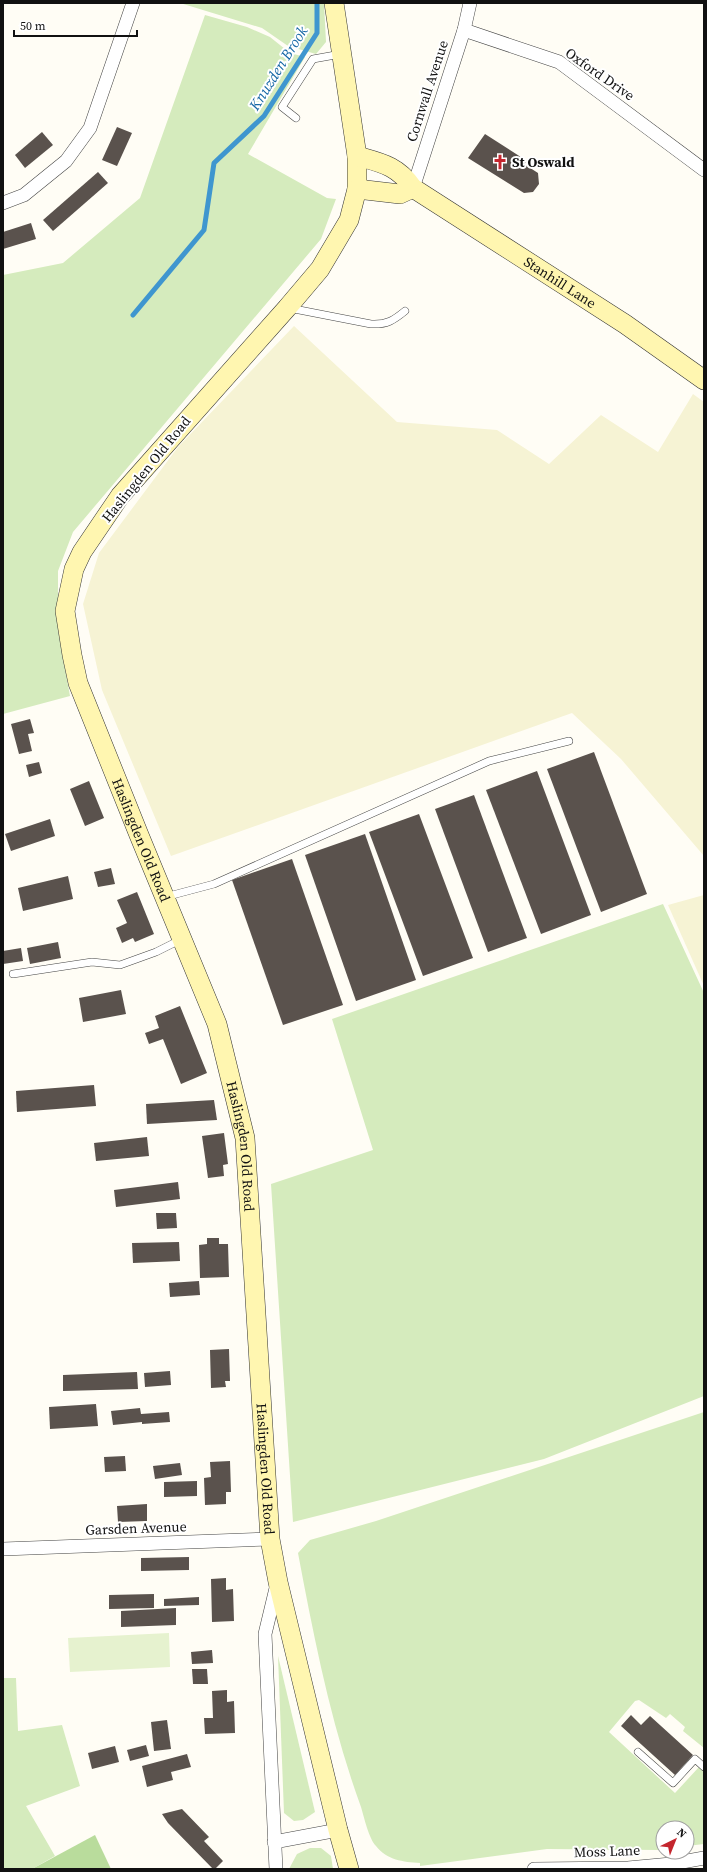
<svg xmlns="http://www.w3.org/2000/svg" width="707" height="1872" viewBox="0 0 707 1872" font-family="'Source Serif 4',serif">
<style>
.farmland{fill:#f6f3d4}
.green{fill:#d5ebbd}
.forest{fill:#b9dc9c}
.pitch{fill:#e6f2cf}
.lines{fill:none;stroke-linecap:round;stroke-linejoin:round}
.stream{stroke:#3f96cf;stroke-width:5}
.building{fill:#5a524d}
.service-casing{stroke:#444;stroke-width:8}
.minor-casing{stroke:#444;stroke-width:14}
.secondary-casing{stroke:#333;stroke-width:20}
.service{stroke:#fff;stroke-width:7}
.minor{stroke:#fff;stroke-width:13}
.secondary{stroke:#fff6b0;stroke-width:19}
.labels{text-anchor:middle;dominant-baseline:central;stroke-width:4;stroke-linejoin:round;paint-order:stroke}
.street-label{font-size:14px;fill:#111;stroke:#fff}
.poi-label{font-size:14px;font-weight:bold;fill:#111;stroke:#fff;text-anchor:start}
.water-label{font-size:15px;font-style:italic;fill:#1768a6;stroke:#fff}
</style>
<rect width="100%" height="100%" fill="#fffdf5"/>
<g class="farmland">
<path d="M 294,326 L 397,422 L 497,430 L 549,464 L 601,415 L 658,452 L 693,394 L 704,402 L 704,856 L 621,759 L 572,713 L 171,856 L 102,690 L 83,604 L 99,553 L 178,447 Z"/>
<path d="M 704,895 L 704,986 L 668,905 Z"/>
</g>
<g class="green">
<path d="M 180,3 L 324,3 L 326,42 L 316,54 L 288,46 L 262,28 Z"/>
<path d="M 205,15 L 247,27 L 270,37 L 290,53 L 305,57 L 248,154 L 327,198 L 336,199 L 321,239 L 73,532 L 58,571 L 58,629 L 70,696 L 3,714 L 3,275 L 63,263 L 140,198 Z"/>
<path d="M 663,904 L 704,993 L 704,1396 L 544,1459 L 293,1522 L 271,1184 L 373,1150 L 332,1019 Z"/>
<path d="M 704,1412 L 704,1748 L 683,1731 L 685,1727 L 670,1714 L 666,1718 L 639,1700 L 635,1701 L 609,1732 L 675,1793 L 699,1767 L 704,1771 L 704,1844 L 687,1846 L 687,1828 L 663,1828 L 663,1849 L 658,1850 L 547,1849 L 420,1866 L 420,1863 C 403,1862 387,1860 376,1846 C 369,1839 364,1817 361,1807 C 331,1725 314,1638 298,1553 L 310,1540 L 376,1521 Z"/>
<path d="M 278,1656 L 315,1812 L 303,1820 L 294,1821 L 284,1813 Z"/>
<path d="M 3,1678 L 16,1678 L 18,1731 L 62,1725 L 80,1786 L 26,1806 L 55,1856 L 32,1869 L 3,1869 Z"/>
<path d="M 310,1848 L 321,1848 L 331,1856 L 333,1869 L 289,1869 L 297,1854 Z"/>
</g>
<path class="forest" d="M 95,1835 L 111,1869 L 32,1869 Z"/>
<path class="pitch" d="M 169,1633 L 170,1667 L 70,1672 L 68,1638 Z"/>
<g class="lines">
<path class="stream" d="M 133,315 L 204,230 L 214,163 L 264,116 L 317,33 L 317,3"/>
</g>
<g class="building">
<path d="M 117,127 L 132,133 L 117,166 L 102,160 Z"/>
<path d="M 42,132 L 53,145 L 25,168 L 15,155 Z"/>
<path d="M 485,134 L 527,161 L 524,164 L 538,173 L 539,184 L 533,192 L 524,193 L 468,158 Z"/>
<path d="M 98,172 L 108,183 L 53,231 L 43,220 Z"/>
<path d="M 31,223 L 36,239 L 3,249 L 3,232 Z"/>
<path d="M 30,719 L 34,733 L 28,734 L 32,751 L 19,754 L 11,724 Z"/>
<path d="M 594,752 L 647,894 L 601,912 L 547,769 Z"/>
<path d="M 39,762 L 42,773 L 29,777 L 26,765 Z"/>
<path d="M 537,771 L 591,915 L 541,934 L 486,790 Z"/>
<path d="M 89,781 L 104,818 L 85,826 L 70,789 Z"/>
<path d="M 474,795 L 527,938 L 488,952 L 435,809 Z"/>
<path d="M 419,814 L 473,958 L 423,976 L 369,832 Z"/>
<path d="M 50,819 L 55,836 L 11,851 L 5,834 Z"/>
<path d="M 365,834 L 416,980 L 356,1001 L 305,855 Z"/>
<path d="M 292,859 L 343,1005 L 283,1025 L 232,880 Z"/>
<path d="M 111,868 L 115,884 L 98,887 L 94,872 Z"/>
<path d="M 68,876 L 73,899 L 23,911 L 18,888 Z"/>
<path d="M 137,892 L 154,934 L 135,942 L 133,938 L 122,943 L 116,928 L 127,923 L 117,900 Z"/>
<path d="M 58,942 L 61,958 L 30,964 L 27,948 Z"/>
<path d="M 21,948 L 23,961 L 3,964 L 3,951 Z"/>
<path d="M 121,990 L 126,1014 L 83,1022 L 79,998 Z"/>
<path d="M 180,1006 L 207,1073 L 181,1084 L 163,1039 L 149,1044 L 145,1033 L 159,1028 L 155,1016 Z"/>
<path d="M 94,1085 L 96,1106 L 17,1112 L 16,1091 Z"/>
<path d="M 214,1100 L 217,1120 L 147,1124 L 146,1104 Z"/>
<path d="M 224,1133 L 228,1164 L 223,1165 L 224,1176 L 208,1178 L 202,1136 Z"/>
<path d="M 147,1137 L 149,1156 L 96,1161 L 94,1143 Z"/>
<path d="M 178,1182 L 180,1199 L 116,1207 L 114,1190 Z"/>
<path d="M 156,1213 L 176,1213 L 177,1228 L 157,1229 Z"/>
<path d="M 207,1238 L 219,1238 L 219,1244 L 228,1244 L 229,1277 L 200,1278 L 199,1245 L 207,1244 Z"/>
<path d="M 179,1242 L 180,1261 L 133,1263 L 132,1243 Z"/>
<path d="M 199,1281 L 200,1295 L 170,1297 L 169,1283 Z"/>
<path d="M 229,1349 L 230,1381 L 225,1381 L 226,1387 L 211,1388 L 210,1350 Z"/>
<path d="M 170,1371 L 171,1385 L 145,1387 L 144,1373 Z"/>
<path d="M 137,1372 L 138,1389 L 63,1391 L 63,1375 Z"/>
<path d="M 96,1404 L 98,1426 L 50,1429 L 49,1407 Z"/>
<path d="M 140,1408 L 141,1414 L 169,1412 L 170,1422 L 142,1424 L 142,1422 L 113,1425 L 111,1411 Z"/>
<path d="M 125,1456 L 126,1471 L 105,1472 L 104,1457 Z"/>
<path d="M 230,1461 L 231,1492 L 226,1492 L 226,1504 L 205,1505 L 204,1478 L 211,1477 L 210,1462 Z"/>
<path d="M 180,1463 L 182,1475 L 155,1479 L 153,1466 Z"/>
<path d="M 197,1481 L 197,1496 L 164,1497 L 164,1482 Z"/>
<path d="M 147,1504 L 147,1521 L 118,1522 L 117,1506 Z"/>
<path d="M 189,1557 L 189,1570 L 141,1571 L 141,1558 Z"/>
<path d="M 226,1578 L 226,1590 L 233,1589 L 234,1621 L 212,1622 L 211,1579 Z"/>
<path d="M 154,1594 L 154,1608 L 109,1609 L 109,1595 Z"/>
<path d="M 199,1597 L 199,1605 L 164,1606 L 164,1599 Z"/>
<path d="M 176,1608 L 176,1625 L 121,1627 L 121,1611 Z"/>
<path d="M 212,1650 L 213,1663 L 192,1664 L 191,1652 Z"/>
<path d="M 192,1669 L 207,1669 L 208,1684 L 193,1684 Z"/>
<path d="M 227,1690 L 227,1702 L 234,1701 L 235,1733 L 205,1734 L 204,1718 L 213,1718 L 212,1691 Z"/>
<path d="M 631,1715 L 641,1725 L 650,1716 L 693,1755 L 675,1775 L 621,1726 Z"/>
<path d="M 167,1720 L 171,1749 L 154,1751 L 151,1722 Z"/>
<path d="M 146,1745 L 149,1756 L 130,1761 L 127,1750 Z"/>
<path d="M 115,1746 L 119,1762 L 92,1769 L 88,1753 Z"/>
<path d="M 187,1754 L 191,1767 L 171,1772 L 173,1780 L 147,1787 L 142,1766 Z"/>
<path d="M 182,1809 L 209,1837 L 204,1841 L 223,1861 L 215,1869 L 213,1869 L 168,1823 L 162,1814 Z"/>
</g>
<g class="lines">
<defs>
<g id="service">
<path d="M 296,118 L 282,107 L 313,59 L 341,54"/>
<path d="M 289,308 L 371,324 C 387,325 394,320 405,311"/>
<path d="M 165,897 L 214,884 L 489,761 L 569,741"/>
<path d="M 13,974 L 92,962 L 120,965 L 156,952 L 182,939"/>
<path d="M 638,1752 L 673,1783 L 695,1759 L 704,1767"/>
</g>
<g id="minor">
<path d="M 464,30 L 559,62 L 704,170"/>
<path d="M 413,188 L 464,30 L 470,3"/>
<path d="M 3,203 L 24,195 L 66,161 L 90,128 L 133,3"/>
<path d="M 3,1549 L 270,1539"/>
<path d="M 274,1842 L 338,1830"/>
<path d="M 276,1869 L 265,1634 L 277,1584"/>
<path d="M 534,1869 L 628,1868 L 671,1864 L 704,1858"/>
</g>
<g id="secondary">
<path id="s1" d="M 334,3 L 357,156 L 357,189 L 349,220 L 320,269 L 287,308 L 120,496 L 82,552 L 74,569 L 65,611 L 72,655 L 78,683 L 139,835 L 217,1024 L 245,1138 L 270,1539 L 278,1582 L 338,1830 L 349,1869"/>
<path id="s2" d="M 357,156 C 382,163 398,166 413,188 L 625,324 L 704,380"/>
<path d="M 357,189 L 400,194 L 413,188"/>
</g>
</defs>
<use href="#service" class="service-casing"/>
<use href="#minor" class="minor-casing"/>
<use href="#secondary" class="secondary-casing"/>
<use href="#service" class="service"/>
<use href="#minor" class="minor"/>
<use href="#secondary" class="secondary"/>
</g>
<defs>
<symbol id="church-bare" viewBox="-9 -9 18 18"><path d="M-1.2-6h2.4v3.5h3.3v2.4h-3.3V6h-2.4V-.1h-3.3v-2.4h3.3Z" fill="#c4262e" stroke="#fff" stroke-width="2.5" paint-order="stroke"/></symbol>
</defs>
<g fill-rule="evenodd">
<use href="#church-bare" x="489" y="151" width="22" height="22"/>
</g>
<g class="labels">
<g class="street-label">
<text transform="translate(600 74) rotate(35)">Oxford Drive</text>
<text transform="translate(427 91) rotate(-72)">Cornwall Avenue</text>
<text stroke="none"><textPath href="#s2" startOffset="241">Stanhill Lane</textPath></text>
<text transform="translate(146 469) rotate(-51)">Haslingden Old Road</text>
<text stroke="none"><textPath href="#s1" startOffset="951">Haslingden Old Road</textPath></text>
<text stroke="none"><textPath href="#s1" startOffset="1275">Haslingden Old Road</textPath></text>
<text stroke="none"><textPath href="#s1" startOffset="1599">Haslingden Old Road</textPath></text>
<text transform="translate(136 1528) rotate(-2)">Garsden Avenue</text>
<text transform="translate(607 1851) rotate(-2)">Moss Lane</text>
</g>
<g class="poi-label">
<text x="512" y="162">St Oswald</text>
</g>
<g class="water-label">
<text transform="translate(278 68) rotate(-58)">Knuzden Brook</text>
</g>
</g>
<rect width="707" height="1872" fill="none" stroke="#111111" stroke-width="8"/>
<g transform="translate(675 1840) rotate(43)"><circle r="19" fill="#ffffff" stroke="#a0a0a0"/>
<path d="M0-3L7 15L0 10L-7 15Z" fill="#c4262e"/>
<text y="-6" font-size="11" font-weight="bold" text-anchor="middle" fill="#111111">N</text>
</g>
<path d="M14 30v6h123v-6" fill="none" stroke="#111111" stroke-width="2"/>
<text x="20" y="30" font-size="12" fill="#111111" stroke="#ffffff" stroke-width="3" paint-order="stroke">50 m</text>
</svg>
